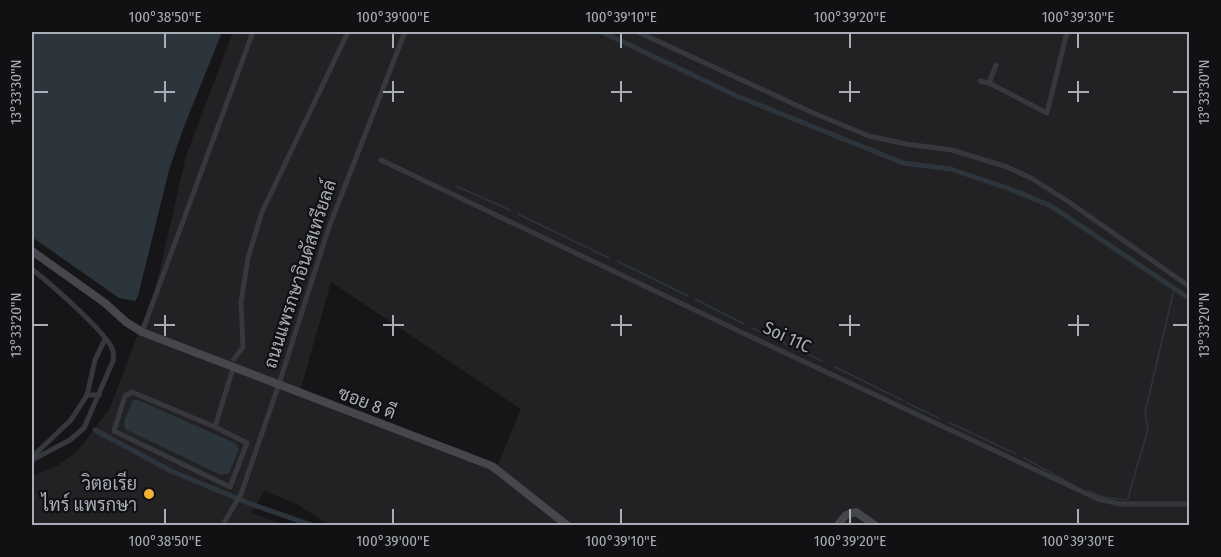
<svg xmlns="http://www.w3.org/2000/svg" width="1221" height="557" viewBox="0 0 1221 557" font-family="'Fira Sans Condensed',Sarabun,sans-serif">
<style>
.built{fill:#222225;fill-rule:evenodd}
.water{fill:#2c353c}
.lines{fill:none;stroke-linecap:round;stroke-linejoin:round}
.stream{stroke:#2c353c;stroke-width:1.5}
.canal{stroke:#2c353c;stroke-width:5}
.street{stroke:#37383d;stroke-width:5}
.secondary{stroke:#45474d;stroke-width:8}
.ticks{fill:none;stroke:#a8adb8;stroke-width:2}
.poi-dot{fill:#f2b134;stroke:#111113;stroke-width:2}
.labels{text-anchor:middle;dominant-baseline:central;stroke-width:4.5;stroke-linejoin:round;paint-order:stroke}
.street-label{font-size:18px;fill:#a8adb8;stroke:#111113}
.poi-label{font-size:18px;fill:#a8adb8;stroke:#111113;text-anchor:end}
.neatline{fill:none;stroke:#a8adb8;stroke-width:2}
.ticks-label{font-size:15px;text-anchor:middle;fill:#a8adb8}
</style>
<rect width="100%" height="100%" fill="#161618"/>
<path class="built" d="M 233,32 L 1189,32 L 1189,525 L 333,526 L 324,522 L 297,504 L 264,491 L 251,513 L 285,525 L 32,526 L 32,476 L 57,466 L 77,452 L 110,408 L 156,286 L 186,156 ZM 331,282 L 521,409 L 496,469 L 299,395 Z"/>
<g class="water">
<path d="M 32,32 L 222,32 L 183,129 L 169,170 L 138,296 L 135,301 L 119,298 L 32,237 Z"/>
<path d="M 133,400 L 138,400 L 235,443 L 239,449 L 229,473 L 221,475 L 125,429 L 124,422 Z"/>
</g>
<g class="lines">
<g class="stream">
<path d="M 456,186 L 510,210"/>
<path d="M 518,214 L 609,258"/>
<path d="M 617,261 L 688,296"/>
<path d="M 695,299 L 744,324"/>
<path d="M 752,328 L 822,361"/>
<path d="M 835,367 L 902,400"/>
<path d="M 907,403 L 939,418"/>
<path d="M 948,422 L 1016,454"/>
<path d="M 1024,458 L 1075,486"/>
<path d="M 1088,491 L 1103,497 L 1125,500 L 1128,498 L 1148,429 L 1145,413 L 1175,285"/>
</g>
<g class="canal">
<path d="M 602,32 L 737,96 L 903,163 L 951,169 L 1013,190 L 1051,206 L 1190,299"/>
<path d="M 95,430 L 171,471 L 251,504 L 314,526"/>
</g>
<g class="street">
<path d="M 638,32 L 811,112 L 869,136 L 906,144 L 952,150 L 1007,167 L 1031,178 L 1069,202 L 1190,287"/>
<path d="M 980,81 L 989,83 L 1047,113 L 1067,32"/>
<path d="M 989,83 L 996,65"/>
<path d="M 381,160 L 745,334 L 1098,499 L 1120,504 L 1190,504"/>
<path d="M 32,269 C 47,281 110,335 113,351 C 114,352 113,360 113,361 L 84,428 L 70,440 L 32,460"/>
<path d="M 142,332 L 253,32"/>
<path d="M 234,359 L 243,347 L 241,302 L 248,258 L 262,212 L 348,32"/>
<path d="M 99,395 L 87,395 L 95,360 L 105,339"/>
<path d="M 215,427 L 247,443 L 230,487 L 114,431 L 125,396 L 132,392 L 215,427 L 234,365"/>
<path d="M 33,456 L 71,420 L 87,395"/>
<path d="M 222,526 L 241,494 L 279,384 L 329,227 L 405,32"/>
</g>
<g class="secondary">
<path d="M 32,251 L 105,303 L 126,322 L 142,332 L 492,466 L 568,526"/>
<path d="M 837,526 L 846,515 L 856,512 L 876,526"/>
</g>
</g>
<path class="ticks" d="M 165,33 L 165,48M 393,33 L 393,48M 621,33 L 621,48M 850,33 L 850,48M 1078,33 L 1078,48M 165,81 L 165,102M 393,81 L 393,102M 621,81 L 621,102M 850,81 L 850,102M 1078,81 L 1078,102M 33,92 L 48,92M 154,92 L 175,92M 383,92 L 404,92M 611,92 L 632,92M 839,92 L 860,92M 1068,92 L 1089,92M 1173,92 L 1188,92M 165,315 L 165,336M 393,315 L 393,336M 621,315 L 621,336M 850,315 L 850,336M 1078,315 L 1078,336M 33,325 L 48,325M 154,325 L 175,325M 383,325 L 404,325M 611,325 L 632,325M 839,325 L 860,325M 1068,325 L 1089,325M 1173,325 L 1188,325M 165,509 L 165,524M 393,509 L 393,524M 621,509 L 621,524M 850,509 L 850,524M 1078,509 L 1078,524"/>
<circle class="poi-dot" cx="149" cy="494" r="6"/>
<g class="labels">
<g class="street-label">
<text transform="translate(300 274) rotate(-72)">ถนนแพรกษาอินดัสเทรียลล์</text>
<text transform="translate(787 337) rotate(25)">Soi 11C</text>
<text transform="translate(367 403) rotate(21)">ซอย 8 ดี</text>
</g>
<g class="poi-label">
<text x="137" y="484">วิตอเรีย<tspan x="137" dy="21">ไทร์ แพรกษา</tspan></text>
</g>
</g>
<rect width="1221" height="557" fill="none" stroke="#111113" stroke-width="66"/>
<rect x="33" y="33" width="1155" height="491" class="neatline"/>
<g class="ticks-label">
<text x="165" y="22">100°38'50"E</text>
<text x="393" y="22">100°39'00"E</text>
<text x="621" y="22">100°39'10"E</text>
<text x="850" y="22">100°39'20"E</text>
<text x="1078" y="22">100°39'30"E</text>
<text transform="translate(16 92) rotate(-90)" y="5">13°33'30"N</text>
<text transform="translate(1204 92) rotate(-90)" y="5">13°33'30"N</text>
<text transform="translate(16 325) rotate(-90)" y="5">13°33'20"N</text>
<text transform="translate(1204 325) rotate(-90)" y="5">13°33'20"N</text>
<text x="165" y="546">100°38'50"E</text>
<text x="393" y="546">100°39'00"E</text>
<text x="621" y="546">100°39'10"E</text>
<text x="850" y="546">100°39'20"E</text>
<text x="1078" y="546">100°39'30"E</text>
</g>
</svg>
